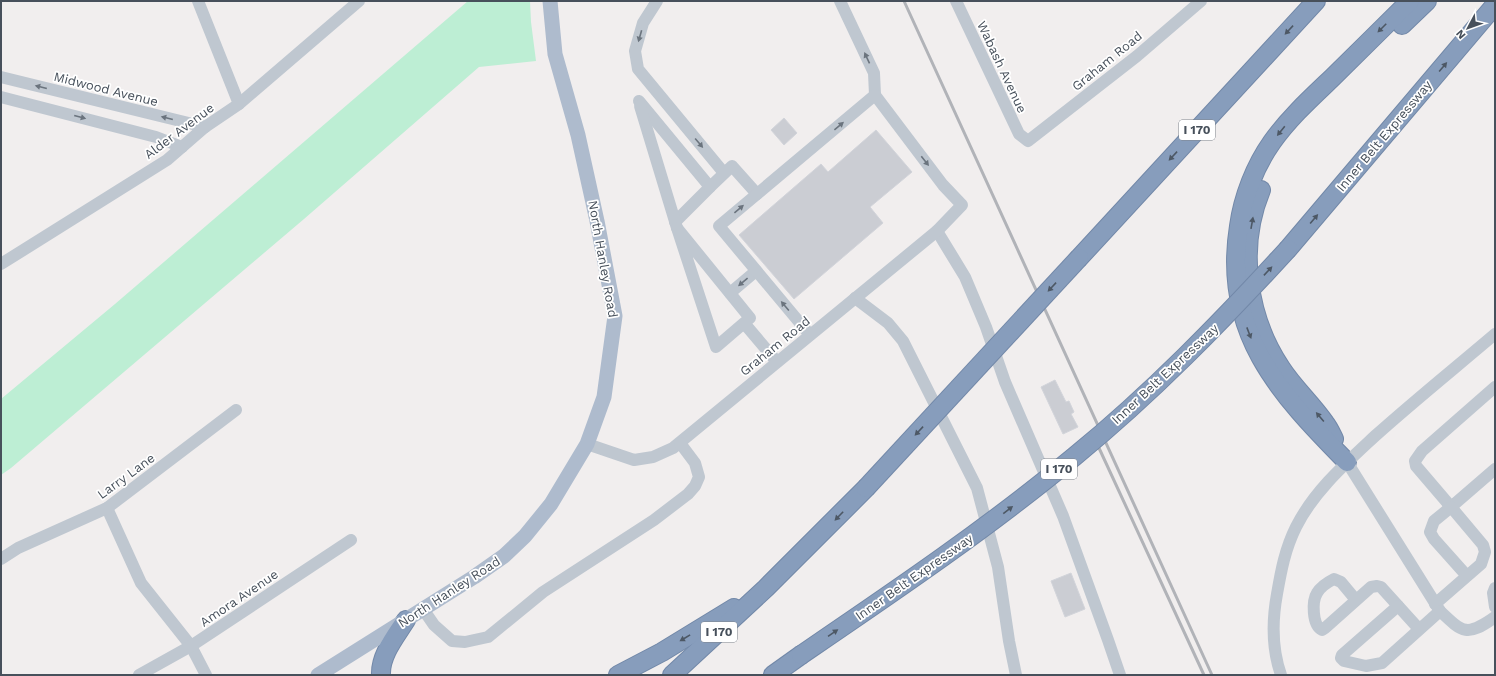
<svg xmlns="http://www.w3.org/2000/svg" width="1496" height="676" viewBox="0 0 1496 676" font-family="'Work Sans',sans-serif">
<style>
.green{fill:#bdeed4}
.building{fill:#cbcdd3;stroke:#d2d4da}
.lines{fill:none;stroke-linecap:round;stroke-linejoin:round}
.highway-casing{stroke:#7288a8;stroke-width:20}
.minor{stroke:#bfc7d0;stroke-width:12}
.major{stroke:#aebbcd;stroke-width:15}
.highway{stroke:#879dbc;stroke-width:18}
.rail{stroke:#b1b3b8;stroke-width:3}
.highway-bridge-casing{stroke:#7288a8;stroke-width:20;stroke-linecap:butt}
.highway-bridge{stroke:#879dbc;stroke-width:18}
.oneway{fill:#4d5865}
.oneway2{fill:#6b747e}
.labels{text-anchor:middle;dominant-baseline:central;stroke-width:3.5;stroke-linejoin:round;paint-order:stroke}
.shield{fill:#fff;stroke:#7e848c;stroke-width:1}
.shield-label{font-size:12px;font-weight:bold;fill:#47505b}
.street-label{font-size:13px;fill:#47505b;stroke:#fff}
</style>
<rect width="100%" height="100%" fill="#f1eeee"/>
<path class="green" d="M 468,1 L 530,1 L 531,22 L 536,61 L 479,67 L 304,219 L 11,468 L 1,475 L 1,399 L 115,304 Z"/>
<g class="building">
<path d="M 784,118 L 797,133 L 784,145 L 771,130 Z"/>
<path d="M 876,130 L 912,172 L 870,207 L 883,223 L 794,299 L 739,235 L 821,164 L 828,172 Z"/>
<path d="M 1055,380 L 1066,402 L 1069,401 L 1074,412 L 1071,414 L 1078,427 L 1063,434 L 1041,387 Z"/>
<path d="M 1071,573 L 1085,609 L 1065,617 L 1051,581 Z"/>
</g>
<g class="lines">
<defs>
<g id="highway">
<path d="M 1402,25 L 1427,1"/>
<path d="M 1261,190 C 1237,248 1247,317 1281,368 C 1294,388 1312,404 1325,423 C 1329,428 1331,433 1334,439"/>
<path d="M 1288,249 L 1495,5"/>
<path d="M 1079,258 L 1316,1"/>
<path d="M 1347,462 C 1278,392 1222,332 1239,226 C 1243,197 1255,166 1272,142 C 1289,118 1311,98 1332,78 C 1358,52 1384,27 1410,1"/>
<path d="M 381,675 C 380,655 396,636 406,620"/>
<path d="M 618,675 L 662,652 L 734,608"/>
<path d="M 672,675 L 766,588 L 866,488"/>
<path d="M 773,675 L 801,655"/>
</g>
</defs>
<use href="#highway" class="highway-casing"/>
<g class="minor">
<path d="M 198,1 L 239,104"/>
<path d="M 657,1 L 643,23 L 635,51 L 638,69 L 724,173"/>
<path d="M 840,1 L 874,73 L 875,95"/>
<path d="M 956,1 L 1019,134 L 1028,141 L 1137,56 L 1201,1"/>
<path d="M 1,77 L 205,127"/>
<path d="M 1,97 L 156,137 L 182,147"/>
<path d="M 639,101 L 710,187 L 675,222"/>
<path d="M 640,106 L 677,228"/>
<path d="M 710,187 L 732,166 L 757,194"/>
<path d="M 937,231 L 965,277 L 986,327 L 1005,382 L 1063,516 L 1108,640 L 1120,675"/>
<path d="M 1,264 L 167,160 L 205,127 L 239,104 L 359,1"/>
<path d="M 730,293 L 756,271"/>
<path d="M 855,298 L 888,323 L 903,341 L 977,488 L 998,567 L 1009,641 L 1016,675"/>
<path d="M 744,323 L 716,347 L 677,228 L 750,318 L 744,323 L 777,362"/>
<path d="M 1495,387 L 1422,451 L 1415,461 L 1416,466 L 1451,507 L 1495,469"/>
<path d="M 587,444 L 634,460 L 653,457 L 673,448 L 937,231 L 962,205 L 943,185 L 875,95 L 719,226 L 810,335"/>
<path d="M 1347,462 L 1440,611 C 1463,633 1467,637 1495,617"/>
<path d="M 107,508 L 141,583 L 191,646 L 206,675"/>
<path d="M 1,559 L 18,548 L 107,508 L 236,410"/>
<path d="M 1495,588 L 1493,593 L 1495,607"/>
<path d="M 1356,600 L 1341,582 L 1334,579 C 1328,582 1321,586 1317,593 C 1312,601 1312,625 1322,630 L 1325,628 L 1371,587 L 1377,586 L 1381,587 L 1419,629"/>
<path d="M 1435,604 L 1481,564 L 1485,552 L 1483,545 L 1451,507 L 1434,521 L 1430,532 L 1434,539 L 1467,576"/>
<path d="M 1398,606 L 1342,655 L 1341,658 L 1344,661 L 1366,666 L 1382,663 L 1440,611"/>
<path d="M 423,609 L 434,625 L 452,641 L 465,642 L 488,637 L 543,592 L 654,520 L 688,494 L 695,486 L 699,477 L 695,463 L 680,443"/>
<path d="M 139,675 L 191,646 L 351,540"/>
<path d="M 1281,675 C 1272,649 1272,621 1277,594 C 1281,571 1285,549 1296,527 C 1314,491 1346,463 1375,436 C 1414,401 1455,368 1495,334"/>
</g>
<path class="major" d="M 318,675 L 474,577 L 504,556 L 525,536 L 551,504 L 587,444 L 604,397 L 615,316 L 597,221 L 578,135 L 555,54 L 550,1"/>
<use href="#highway" class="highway"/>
<g class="rail">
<path d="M 904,1 L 1212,675"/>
<path d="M 1099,448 L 1204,675"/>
</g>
<defs>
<g id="highway-bridge">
<path d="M 866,488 L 1079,258"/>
<path d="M 801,655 C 895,591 988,528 1075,456 C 1152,393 1221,322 1288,249"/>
</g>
</defs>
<use href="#highway-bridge" class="highway-bridge-casing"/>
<use href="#highway-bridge" class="highway-bridge"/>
</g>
<defs><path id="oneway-solid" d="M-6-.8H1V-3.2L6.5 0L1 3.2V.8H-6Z"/></defs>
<g class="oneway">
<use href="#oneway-solid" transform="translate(1382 28) rotate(135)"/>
<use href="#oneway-solid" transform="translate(1289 30) rotate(133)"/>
<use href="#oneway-solid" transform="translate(1443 67) rotate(-50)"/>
<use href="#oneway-solid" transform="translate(1281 131) rotate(129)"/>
<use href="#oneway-solid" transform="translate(1173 156) rotate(133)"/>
<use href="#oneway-solid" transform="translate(1314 219) rotate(-50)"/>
<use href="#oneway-solid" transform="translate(1252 223) rotate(-80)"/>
<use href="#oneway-solid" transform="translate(1268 271) rotate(-47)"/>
<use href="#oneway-solid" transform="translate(1052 287) rotate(133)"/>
<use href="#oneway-solid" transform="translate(1249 333) rotate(69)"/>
<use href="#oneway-solid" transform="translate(1320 417) rotate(-130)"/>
<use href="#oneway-solid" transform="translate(919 431) rotate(133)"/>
<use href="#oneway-solid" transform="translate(1008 510) rotate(-38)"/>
<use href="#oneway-solid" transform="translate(839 516) rotate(134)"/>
<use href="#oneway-solid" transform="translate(833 633) rotate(-34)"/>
<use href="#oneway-solid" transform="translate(685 638) rotate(149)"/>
</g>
<g class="oneway2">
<use href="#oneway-solid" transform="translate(640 36) rotate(106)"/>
<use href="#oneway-solid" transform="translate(867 58) rotate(-115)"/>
<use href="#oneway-solid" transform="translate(41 87) rotate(-166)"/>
<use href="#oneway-solid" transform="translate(80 117) rotate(15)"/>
<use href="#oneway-solid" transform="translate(167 118) rotate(-166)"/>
<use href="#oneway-solid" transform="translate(839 126) rotate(-40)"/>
<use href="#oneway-solid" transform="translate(699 143) rotate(50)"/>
<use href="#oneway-solid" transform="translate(925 161) rotate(52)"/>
<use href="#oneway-solid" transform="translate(739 209) rotate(-40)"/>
<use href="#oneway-solid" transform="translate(743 282) rotate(140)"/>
<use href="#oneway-solid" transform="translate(785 306) rotate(-130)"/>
</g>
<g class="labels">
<g class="shield">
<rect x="1179" y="120" width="36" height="20" rx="3"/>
<rect x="1041" y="459" width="36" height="20" rx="3"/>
<rect x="701" y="622" width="36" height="20" rx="3"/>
</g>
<g class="shield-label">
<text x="1197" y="130">I 170</text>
<text x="1059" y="469">I 170</text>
<text x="719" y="632">I 170</text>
</g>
<g class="street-label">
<text transform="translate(1107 61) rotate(-39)">Graham Road</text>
<text transform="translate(1002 67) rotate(65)">Wabash Avenue</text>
<text transform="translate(106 89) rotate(14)">Midwood Avenue</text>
<text transform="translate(179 131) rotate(-37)">Alder Avenue</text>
<text transform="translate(1384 136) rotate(-50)">Inner Belt Expressway</text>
<text transform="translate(603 259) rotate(80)">North Hanley Road</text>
<text transform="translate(775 346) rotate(-39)">Graham Road</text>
<text transform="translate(1165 374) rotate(-43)">Inner Belt Expressway</text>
<text transform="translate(126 476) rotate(-36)">Larry Lane</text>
<text transform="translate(914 577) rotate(-35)">Inner Belt Expressway</text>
<text transform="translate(449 592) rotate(-33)">North Hanley Road</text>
<text transform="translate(239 598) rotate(-34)">Amora Avenue</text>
</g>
</g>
<rect width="1496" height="676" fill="none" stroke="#47505b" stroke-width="4"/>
<g transform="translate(1468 28) rotate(229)" stroke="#ffffff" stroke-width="3" paint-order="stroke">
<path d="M0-3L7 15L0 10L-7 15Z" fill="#47505b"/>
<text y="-6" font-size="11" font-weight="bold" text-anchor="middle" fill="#47505b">N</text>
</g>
</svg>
